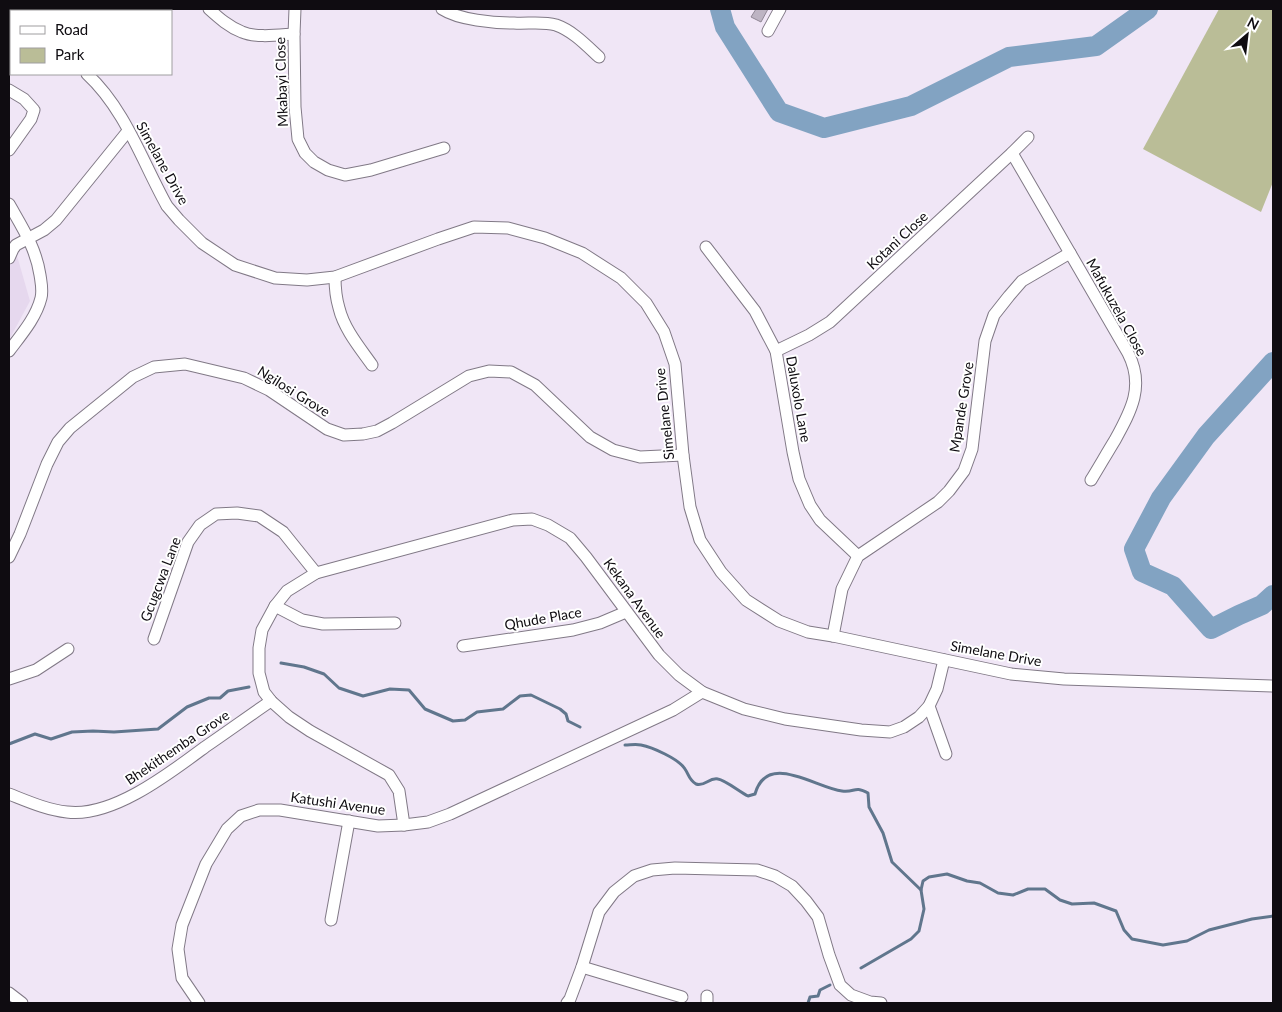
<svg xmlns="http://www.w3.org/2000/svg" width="1282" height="1012" viewBox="0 0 1282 1012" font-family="Lato,sans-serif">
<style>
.built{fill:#e6d8ee}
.green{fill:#babd97}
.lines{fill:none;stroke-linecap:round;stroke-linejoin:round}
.stream{stroke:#60768d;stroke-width:3}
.river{stroke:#82a3c2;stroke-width:20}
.building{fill:#bdb4c3;stroke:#908795}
.minor-casing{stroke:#817986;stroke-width:13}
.minor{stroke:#fff;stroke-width:11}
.labels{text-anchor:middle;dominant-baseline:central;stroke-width:4;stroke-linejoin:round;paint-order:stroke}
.street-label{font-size:14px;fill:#0f0c11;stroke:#fff}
</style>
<rect width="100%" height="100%" fill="#f0e6f6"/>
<path class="built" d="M 9,240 L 18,259 L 30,301 L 9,340 Z"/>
<path class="green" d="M 1219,9 L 1273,9 L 1273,182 L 1261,212 L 1143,149 Z"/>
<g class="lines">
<g class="stream">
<path d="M 281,663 L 304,667 L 324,674 L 339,688 L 363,696 L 390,689 L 409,690 L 425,709 L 453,721 L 465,720 L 477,712 L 503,709 L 520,696 L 531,695 L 560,709 L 566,714 L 568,721 L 580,727"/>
<path d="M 9,744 L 35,734 L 51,739 L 72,732 L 93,731 L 114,732 L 158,729 L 187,707 L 209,698 L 220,698 L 228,691 L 249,687"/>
<path d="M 625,745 C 630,745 636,744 641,745 C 652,747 679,759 685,769 C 689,775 689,780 696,784 C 705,787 709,777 718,779 C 725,780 740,792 748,796 L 755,794 C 767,751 816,788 842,791 C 855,793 854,785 868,793 L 869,807 L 883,833 L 892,862 L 921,890"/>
<path d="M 861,968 L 911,939 L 919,931 L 924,909 L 921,890 L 923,881 L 929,877 L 947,874 L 967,881 L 980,883 L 998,893 L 1013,895 L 1028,889 L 1045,889 L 1060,900 L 1072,904 L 1094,903 L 1116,911 L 1124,930 L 1132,939 L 1163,945 L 1187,941 L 1209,930 L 1252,919 L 1273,916"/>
<path d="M 808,1003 L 810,997 L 818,996 L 820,990 L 830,985"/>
</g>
<g class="river">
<path d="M 720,9 L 725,27 L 779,112 L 824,128 L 911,106 L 1009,57 L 1096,46 L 1148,9"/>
<path d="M 1273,362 L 1206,436 L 1161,498 L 1134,549 L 1142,572 L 1173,586 L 1211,629 L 1239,615 L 1262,605 L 1273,595"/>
</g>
</g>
<path class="building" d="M 756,9 L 768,9 L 761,22 L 751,17 Z"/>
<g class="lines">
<defs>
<g id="minor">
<path d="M 209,9 C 219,18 229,27 242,32 C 256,38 278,35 294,34"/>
<path d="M 295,9 L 294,34 L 295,107 L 298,139 L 305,153 L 314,162 L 328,170 L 345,175 L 371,170 L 444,148"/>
<path d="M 442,9 C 459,20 494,23 514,23 C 527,24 542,21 556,25 C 573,31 586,45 599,57"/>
<path d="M 9,29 L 11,30"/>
<path d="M 768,31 L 780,9"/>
<path d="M 87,74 C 125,109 142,161 167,206 L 179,220 L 202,243 L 235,265 L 275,278 L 307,280 L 335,277 L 438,239 L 474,227 L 508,228 L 545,238 L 582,253 L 621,278 L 646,303 L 664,332 L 675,364 L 683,455 L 690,507 L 700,540 L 721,572 L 746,600 L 779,621 L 808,632 L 833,636 L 1011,674 L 1064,679 L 1273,686"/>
<path d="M 9,90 L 24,99 L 34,110 L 31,119 L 9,150"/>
<path d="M 1012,153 L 1128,353 C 1145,386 1131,411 1115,440 C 1107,453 1099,467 1091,480"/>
<path d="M 9,204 C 22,227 36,248 40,275 C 41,282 43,290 41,298 C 36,318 21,335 9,351"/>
<path d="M 706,247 L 755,311 L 776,351 L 793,452 L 799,479 L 810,505 L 820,520 L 858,556"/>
<path d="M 9,258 L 13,249 L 16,245 L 44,230 L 56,220 L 128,131"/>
<path d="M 335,277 C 335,288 336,298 339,308 C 344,329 360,348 372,365"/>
<path d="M 776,351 L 809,335 L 830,322 L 1012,153 L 1028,137"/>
<path d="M 9,557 L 20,534 L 47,464 L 58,442 L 70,428 L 133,377 L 154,367 L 185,364 L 244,378 L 269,390 L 327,429 L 344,435 L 363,434 L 377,431 L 392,423 L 469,376 L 489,371 L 511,372 L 535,385 L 590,437 L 613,450 L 640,457 L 683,455"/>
<path d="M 275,606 L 302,620 L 323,624 L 395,623"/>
<path d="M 833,636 L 842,589 L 858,556 L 938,502 L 949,491 L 964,471 L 972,449 L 985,341 L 994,315 L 1009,296 L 1022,281 L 1070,253"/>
<path d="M 154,639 L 188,542 L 200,525 L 216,514 L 237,513 L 259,516 L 283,532 L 316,573"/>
<path d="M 463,646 L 573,630 L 600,623 L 626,612"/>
<path d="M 9,679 L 36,670 L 68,649"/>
<path d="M 929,706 L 946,754"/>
<path d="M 9,794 C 27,801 47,810 67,812 C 112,818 170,773 205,747 C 227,732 249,716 271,701"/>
<path d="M 404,825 L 399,791 L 389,775 L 310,731 L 289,717 L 271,701 L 264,692 L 259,673 L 259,648 L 262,630 L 275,606 L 287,591 L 316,573 L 513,520 L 532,519 L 548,525 L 570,538 L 586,557 L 659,655 L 679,675 L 702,692 L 744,709 L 785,719 L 861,730 L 890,732 L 904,727 L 919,717 L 929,706 L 937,689 L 944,660"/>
<path d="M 331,920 L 349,821"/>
<path d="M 582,967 L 682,997"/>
<path d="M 9,993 L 22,1003"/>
<path d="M 707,996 L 707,1003"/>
<path d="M 199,1003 L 182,978 L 178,949 L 182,925 L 206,864 L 227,829 L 241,816 L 259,810 L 280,810 L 378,826 L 404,825 L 428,822 L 450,814 L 673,710 L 702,692"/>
<path d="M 567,1003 L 570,999 L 582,967 L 599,912 L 614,892 L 634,876 L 652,870 L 675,868 L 757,870 L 775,876 L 792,886 L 806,901 L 818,917 L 829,955 L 840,985 L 851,995 L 870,1002 L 881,1003"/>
</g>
</defs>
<use href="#minor" class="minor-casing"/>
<use href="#minor" class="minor"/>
</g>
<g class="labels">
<g class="street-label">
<text transform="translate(281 82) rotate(-92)">Mkabayi Close</text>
<text transform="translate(163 163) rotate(61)">Simelane Drive</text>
<text transform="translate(897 240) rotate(-43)">Kotani Close</text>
<text transform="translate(1117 307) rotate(61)">Mafukuzela Close</text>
<text transform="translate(294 391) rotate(32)">Ngilosi Grove</text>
<text transform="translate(799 399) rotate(80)">Daluxolo Lane</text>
<text transform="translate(961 407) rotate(-81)">Mpande Grove</text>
<text transform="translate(664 414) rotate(-96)">Simelane Drive</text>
<text transform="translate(160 579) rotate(-69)">Gcugcwa Lane</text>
<text transform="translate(635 598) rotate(54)">Kekana Avenue</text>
<text transform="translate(543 618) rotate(-10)">Qhude Place</text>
<text transform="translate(996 653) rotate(10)">Simelane Drive</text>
<text transform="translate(177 747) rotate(-34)">Bhekithemba Grove</text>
<text transform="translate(338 803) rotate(8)">Katushi Avenue</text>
</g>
</g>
<rect width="1282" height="1012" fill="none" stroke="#0f0c11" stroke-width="20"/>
<rect x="10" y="10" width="162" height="65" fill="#ffffff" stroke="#9f9ea0"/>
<rect x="20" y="26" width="25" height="8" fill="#ffffff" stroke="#9f9ea0"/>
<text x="55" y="35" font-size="15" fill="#0f0c11">Road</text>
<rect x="20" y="48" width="25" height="15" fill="#babd97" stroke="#9f9ea0"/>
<text x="55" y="60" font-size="15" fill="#0f0c11">Park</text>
<g transform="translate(1247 35) rotate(28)" stroke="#ffffff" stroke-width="4" paint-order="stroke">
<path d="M0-4L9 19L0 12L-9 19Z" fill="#0f0c11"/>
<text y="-8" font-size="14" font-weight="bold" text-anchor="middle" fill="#0f0c11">N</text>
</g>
</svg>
